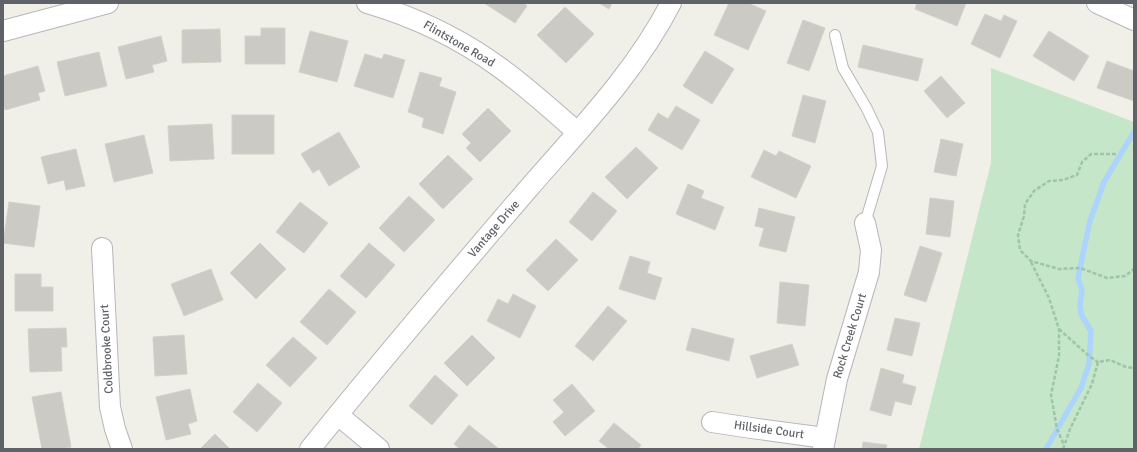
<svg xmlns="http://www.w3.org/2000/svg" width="1137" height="452" viewBox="0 0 1137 452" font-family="Signika,sans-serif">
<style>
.green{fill:#c5e6c8}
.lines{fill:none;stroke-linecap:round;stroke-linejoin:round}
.stream{stroke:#acd4fc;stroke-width:5.5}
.building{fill:#cccac4;stroke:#d5d1c6}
.lane-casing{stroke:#b5b7bb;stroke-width:12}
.street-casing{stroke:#b5b7bb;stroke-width:22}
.path{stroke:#9dc5ab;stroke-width:2.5;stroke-dasharray:4 2;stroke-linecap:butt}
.lane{stroke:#fff;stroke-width:10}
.street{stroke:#fff;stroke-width:20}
.labels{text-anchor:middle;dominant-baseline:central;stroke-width:3.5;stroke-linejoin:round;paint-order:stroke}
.street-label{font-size:12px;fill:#5f6267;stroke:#fff}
</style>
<rect width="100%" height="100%" fill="#f0efe8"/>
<path class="green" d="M 991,68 L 1134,122 L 1134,449 L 919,449 L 991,163 Z"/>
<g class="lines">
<path class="stream" d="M 1046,449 L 1081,388 L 1089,364 L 1091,331 L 1081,314 L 1080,305 L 1082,290 L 1078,278 L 1085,244 L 1090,221 L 1104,182 L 1134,132"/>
</g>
<g class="building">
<path d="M 484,3 L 524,3 L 527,6 L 515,23 Z"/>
<path d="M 599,3 L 612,3 L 609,9 Z"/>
<path d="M 729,3 L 748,3 L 766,11 L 748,50 L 714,35 Z"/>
<path d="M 917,3 L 966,3 L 957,26 L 915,9 Z"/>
<path d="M 565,7 L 594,34 L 566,63 L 537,35 Z"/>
<path d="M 985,14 L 1001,21 L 1004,15 L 1017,21 L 1000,58 L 971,44 Z"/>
<path d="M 803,20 L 825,28 L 809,71 L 787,63 Z"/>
<path d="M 261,28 L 285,28 L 285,64 L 245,64 L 245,36 L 261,36 Z"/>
<path d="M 220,29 L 221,62 L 182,63 L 182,30 Z"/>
<path d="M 310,31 L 348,41 L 337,82 L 299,72 Z"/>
<path d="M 1049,31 L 1089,56 L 1074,81 L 1033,56 Z"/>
<path d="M 161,36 L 167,61 L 152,65 L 154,72 L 126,79 L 118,47 Z"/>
<path d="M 863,45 L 923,59 L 918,81 L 858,67 Z"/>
<path d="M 705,51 L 734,69 L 712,104 L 683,86 Z"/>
<path d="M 99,52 L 107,86 L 65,96 L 57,62 Z"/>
<path d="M 365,54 L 382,59 L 384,54 L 405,60 L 393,98 L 354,86 Z"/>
<path d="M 1107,61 L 1134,71 L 1134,101 L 1097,88 Z"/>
<path d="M 38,66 L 45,91 L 38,93 L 40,100 L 5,110 L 3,102 L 3,76 Z"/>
<path d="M 420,72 L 442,78 L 439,86 L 456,92 L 443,134 L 422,127 L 424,118 L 408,112 Z"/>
<path d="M 941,76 L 965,103 L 947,118 L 924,91 Z"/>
<path d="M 803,95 L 826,101 L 815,143 L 792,136 Z"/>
<path d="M 676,106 L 700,120 L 682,150 L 648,130 L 658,113 L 668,119 Z"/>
<path d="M 488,108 L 511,131 L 480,162 L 466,148 L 471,143 L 462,134 Z"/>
<rect x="232" y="115" width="42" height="39"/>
<path d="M 212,124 L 214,159 L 170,161 L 168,126 Z"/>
<path d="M 339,132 L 360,167 L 329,186 L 319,169 L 313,173 L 301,154 Z"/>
<path d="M 144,135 L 153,173 L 114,182 L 105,144 Z"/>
<path d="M 941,139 L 963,144 L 956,176 L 934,172 Z"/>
<path d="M 636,147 L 658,168 L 627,199 L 605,177 Z"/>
<path d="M 76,149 L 85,186 L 66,190 L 64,180 L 48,184 L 41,157 Z"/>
<path d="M 764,150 L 776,156 L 779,151 L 811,166 L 796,198 L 751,177 Z"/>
<path d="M 448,155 L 473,179 L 443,209 L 419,184 Z"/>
<path d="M 688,184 L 704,191 L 701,198 L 724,207 L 715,230 L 676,214 Z"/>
<path d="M 593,192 L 617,211 L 592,241 L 569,222 Z"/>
<path d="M 409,196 L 435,220 L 404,252 L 379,228 Z"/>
<path d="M 930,198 L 954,201 L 950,237 L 926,234 Z"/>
<path d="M 9,202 L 40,206 L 34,247 L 3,243 Z"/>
<path d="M 300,202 L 328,223 L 304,253 L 276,232 Z"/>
<path d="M 759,208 L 795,217 L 786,252 L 759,246 L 764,228 L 755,226 Z"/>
<path d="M 556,239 L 578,260 L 548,291 L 526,270 Z"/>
<path d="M 260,243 L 286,269 L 256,299 L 230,273 Z"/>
<path d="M 369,243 L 395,265 L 366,298 L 340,276 Z"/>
<path d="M 920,246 L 942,253 L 926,302 L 904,295 Z"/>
<path d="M 630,256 L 650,262 L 647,273 L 662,278 L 655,300 L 619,289 Z"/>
<path d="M 211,269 L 223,300 L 184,316 L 171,284 Z"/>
<path d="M 15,274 L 41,274 L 41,287 L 53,287 L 53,311 L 15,311 Z"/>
<path d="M 780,282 L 809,285 L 805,326 L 777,323 Z"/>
<path d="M 329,289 L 356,312 L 327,345 L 300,322 Z"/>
<path d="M 513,294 L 536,306 L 520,338 L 487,321 L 498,299 L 508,304 Z"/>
<path d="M 608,306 L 627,321 L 593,361 L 575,346 Z"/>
<path d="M 895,318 L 920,323 L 912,356 L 887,350 Z"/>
<path d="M 66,328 L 67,347 L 61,347 L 62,371 L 30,372 L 28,329 Z"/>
<path d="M 692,328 L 734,339 L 729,361 L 686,350 Z"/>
<path d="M 184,335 L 187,374 L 155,376 L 153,337 Z"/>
<path d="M 472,335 L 495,358 L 467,386 L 444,363 Z"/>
<path d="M 293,337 L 317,358 L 290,387 L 266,365 Z"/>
<path d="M 792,344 L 799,365 L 757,378 L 750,356 Z"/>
<path d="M 881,368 L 904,375 L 902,383 L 916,387 L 911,405 L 895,401 L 891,416 L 870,410 Z"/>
<path d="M 435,375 L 458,395 L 432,425 L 409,406 Z"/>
<path d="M 258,383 L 282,403 L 257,432 L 233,412 Z"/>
<path d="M 572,384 L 595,411 L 565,436 L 553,422 L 564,412 L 553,400 Z"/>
<path d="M 190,389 L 197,421 L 188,424 L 191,434 L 166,440 L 156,397 Z"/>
<path d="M 61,392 L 71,447 L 59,449 L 42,449 L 32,397 Z"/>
<path d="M 614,423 L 641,445 L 638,449 L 609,449 L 599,441 Z"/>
<path d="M 469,425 L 499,449 L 460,449 L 454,444 Z"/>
<path d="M 215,434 L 230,449 L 200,449 Z"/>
<path d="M 863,442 L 887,445 L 886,449 L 862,449 Z"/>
</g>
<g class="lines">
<defs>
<path id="lane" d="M 835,35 L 843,68 L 866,107 L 878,132 L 882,166 L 865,223"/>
<g id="street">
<path d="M 367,3 C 415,17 459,38 499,67 C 527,87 552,110 577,132"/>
<path d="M 1097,3 L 1134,20"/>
<path d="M 3,31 L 108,3"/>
<path d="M 102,248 L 110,407 L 115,429 L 122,449"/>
<path d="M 338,415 L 379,449"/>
<path d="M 712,422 L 751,428 L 825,438"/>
<path d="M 310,449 C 381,361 454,275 528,189 C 579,130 635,73 671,3"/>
<path d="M 823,449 L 837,379 L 869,272 L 871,250 L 865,223"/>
</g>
</defs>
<use href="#lane" class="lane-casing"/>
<use href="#street" class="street-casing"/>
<g class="path">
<path d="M 1116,154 L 1091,154 L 1082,162 L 1077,175 L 1063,180 L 1049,181 L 1034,191 L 1025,204 L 1024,216 L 1018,235 L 1020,250 L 1031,261 L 1059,269 L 1080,268 L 1107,278 L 1125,276 L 1134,269"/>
<path d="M 1031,262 L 1049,298 L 1059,329 L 1059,356 L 1051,395 L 1057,429 L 1064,445"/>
<path d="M 1059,329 L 1089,356 L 1098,362"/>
<path d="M 1063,449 L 1070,429 L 1092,384 L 1098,362 L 1110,360 L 1126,367 L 1134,368"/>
</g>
<use href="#lane" class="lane"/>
<use href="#street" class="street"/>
</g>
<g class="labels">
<g class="street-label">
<text transform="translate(459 44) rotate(30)">Flintstone Road</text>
<text transform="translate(494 229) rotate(-49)">Vantage Drive</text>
<text transform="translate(850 336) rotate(-73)">Rock Creek Court</text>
<text transform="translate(107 349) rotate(-93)">Coldbrooke Court</text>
<text transform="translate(769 430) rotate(8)">Hillside Court</text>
</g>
</g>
<rect width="1137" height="452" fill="none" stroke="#5f6267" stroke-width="8"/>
</svg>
